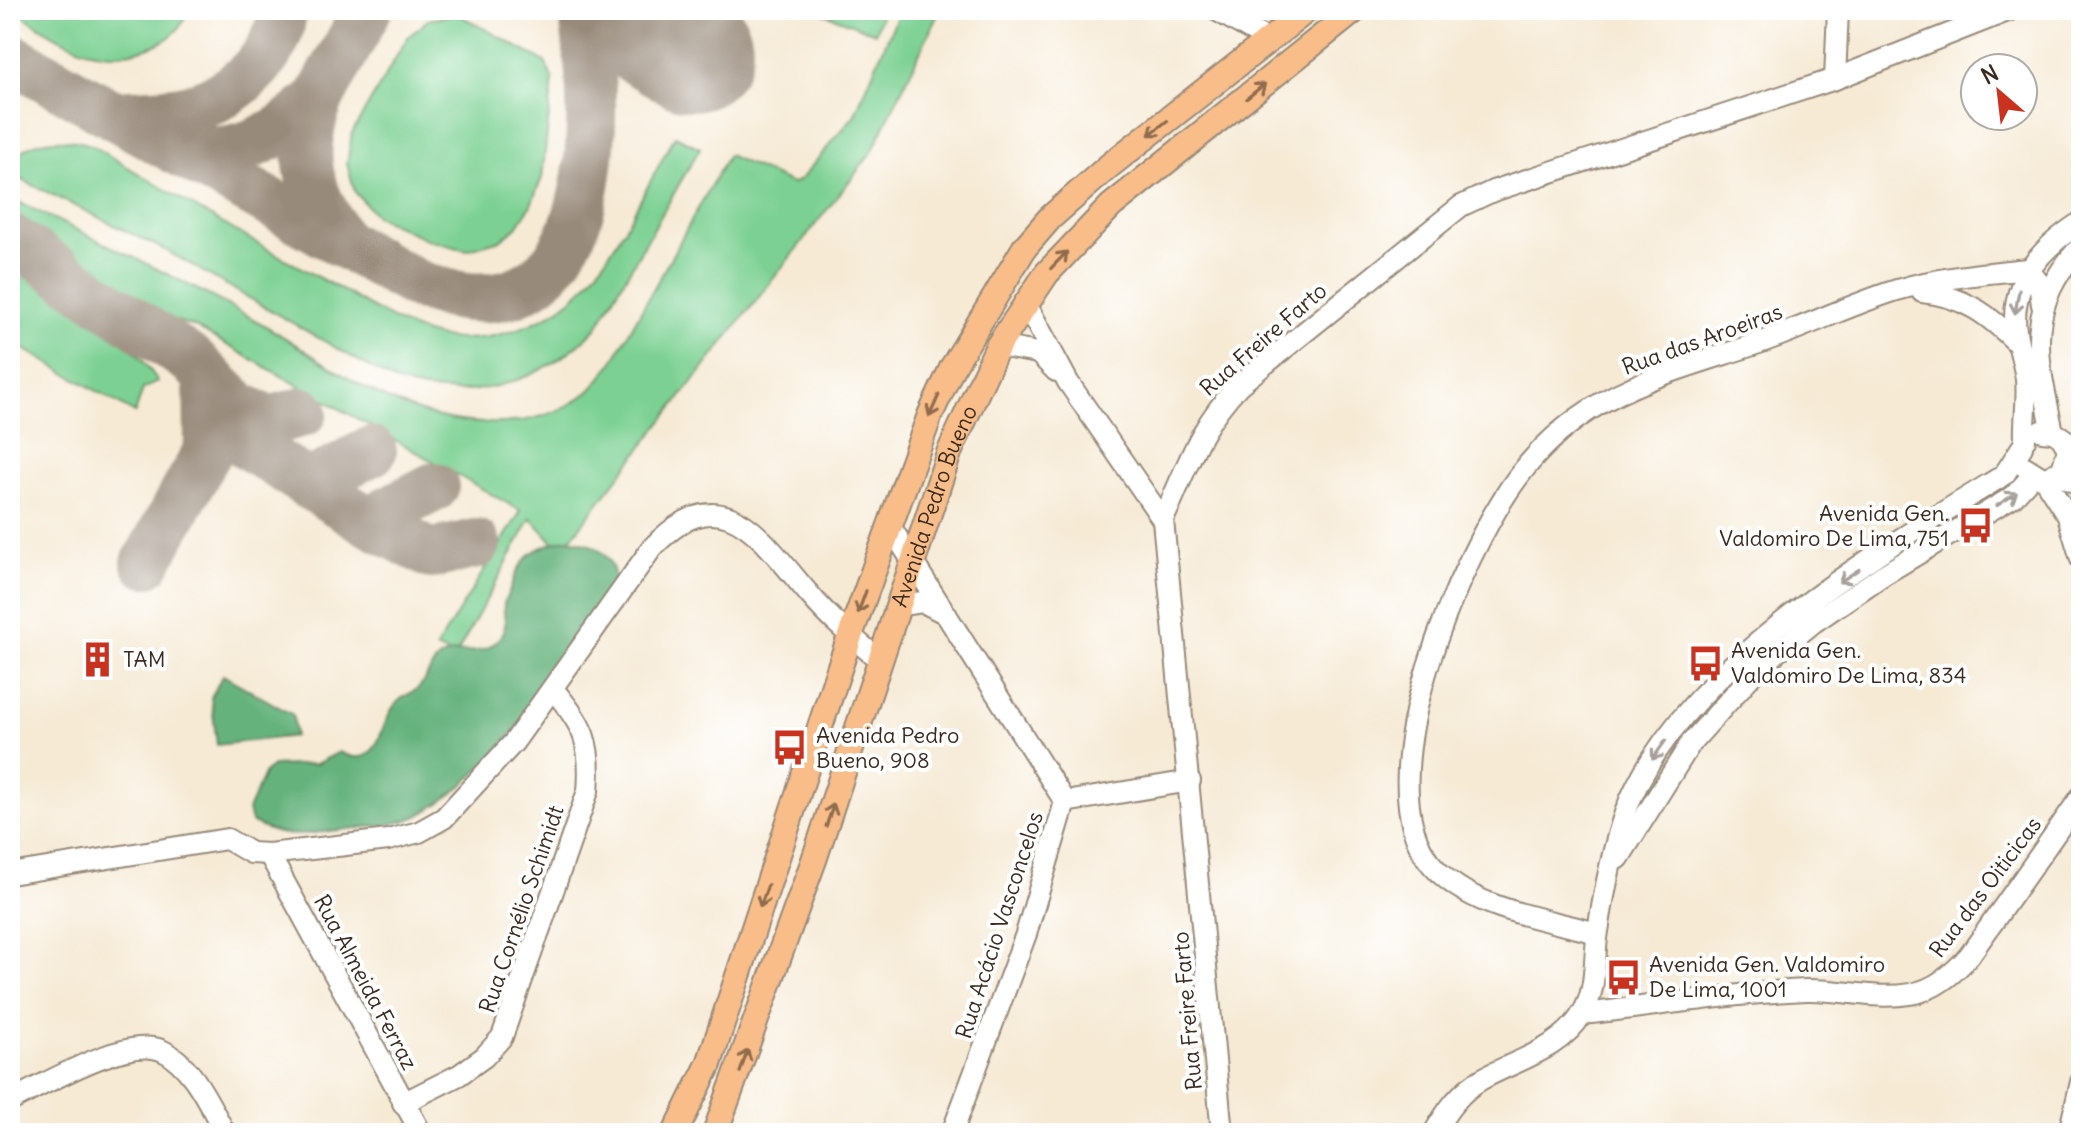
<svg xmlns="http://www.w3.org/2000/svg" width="2091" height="1143" viewBox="0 0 2091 1143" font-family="Delius,sans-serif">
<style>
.green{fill:#7cd093;stroke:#5c7d58;stroke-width:2}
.forest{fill:#65b27d;stroke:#506e4e;stroke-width:2}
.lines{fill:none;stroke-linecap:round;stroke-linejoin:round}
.taxiway{stroke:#988a7a;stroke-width:50}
.runway{stroke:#988a7a;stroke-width:124}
.minor-casing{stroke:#988a7a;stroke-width:24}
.major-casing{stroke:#988a7a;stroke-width:28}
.minor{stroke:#fff;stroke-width:20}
.major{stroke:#f8bd89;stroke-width:24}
.oneway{stroke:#906c4e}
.oneway2{stroke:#a79f9a}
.labels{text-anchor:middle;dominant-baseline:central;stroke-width:8;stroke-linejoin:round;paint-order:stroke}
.street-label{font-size:22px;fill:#3b2a1e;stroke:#fff}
.poi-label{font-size:22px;fill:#3b2a1e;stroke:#fff;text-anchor:start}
</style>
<rect width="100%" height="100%" fill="#fff"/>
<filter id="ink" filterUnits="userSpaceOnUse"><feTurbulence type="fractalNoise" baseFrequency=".0125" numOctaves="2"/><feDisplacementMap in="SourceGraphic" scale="16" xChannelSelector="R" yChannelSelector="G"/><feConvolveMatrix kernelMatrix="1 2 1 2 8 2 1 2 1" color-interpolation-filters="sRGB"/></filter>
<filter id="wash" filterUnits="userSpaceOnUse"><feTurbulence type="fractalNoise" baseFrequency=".006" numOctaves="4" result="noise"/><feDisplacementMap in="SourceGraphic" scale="32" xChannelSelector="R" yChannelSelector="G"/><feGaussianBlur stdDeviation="1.8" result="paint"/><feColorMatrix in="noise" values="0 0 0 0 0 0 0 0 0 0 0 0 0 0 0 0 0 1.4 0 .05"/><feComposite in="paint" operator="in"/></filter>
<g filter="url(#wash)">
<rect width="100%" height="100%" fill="#f6ead5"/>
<g class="green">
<path d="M 12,10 L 188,10 C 182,30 169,40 150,47 C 90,68 62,38 12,10 Z"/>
<path d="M 815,10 L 883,10 L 875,33 Z"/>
<path d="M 900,10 L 940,10 L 872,152 L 561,551 L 531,518 L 455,657 L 436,648 L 521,511 L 193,326 L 133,307 L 49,250 L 10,212 L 10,198 C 92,237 175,276 255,320 C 299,344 340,377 385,398 C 447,427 529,438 587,393 C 596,386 603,374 611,365 L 728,155 L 792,184 L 801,179 L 854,116 Z"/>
<path d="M 450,15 L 461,16 L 545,62 L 553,80 L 542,178 L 530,207 L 517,227 L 500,240 L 466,250 L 428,240 L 376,216 L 355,192 L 347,164 L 352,133 L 408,37 L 428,20 Z"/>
<path d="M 675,136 L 700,148 L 597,327 C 545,382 467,407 394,381 L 165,250 L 10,174 C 18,135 62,136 92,145 C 173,195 254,243 338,288 C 372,307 408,333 448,338 C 491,343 539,326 572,299 C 612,264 648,183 675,136 Z"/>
<path d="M 10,266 C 61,301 125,326 158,382 L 143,389 L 135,413 L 10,341 Z"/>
</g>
<g class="forest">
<path d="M 567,539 C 596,542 618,557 614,588 C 563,661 498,777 417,816 C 394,827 363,827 339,830 C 301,834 286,841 251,822 L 248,810 L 265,772 L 273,766 L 316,764 L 339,752 C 385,775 377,716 401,699 C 406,695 412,693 417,689 C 430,679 428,661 448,654 C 467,648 486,659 502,634 C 509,624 502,614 504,604 C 505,598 510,592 511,587 C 520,556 536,546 567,539 Z"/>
<path d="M 223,675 L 293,715 L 295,736 L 217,745 L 211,697 Z"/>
</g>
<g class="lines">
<g class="taxiway">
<path d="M 10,57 L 414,283 C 603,357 602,130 583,10"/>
<path d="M 319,99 L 367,10"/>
<path d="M 115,115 C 140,113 166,114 190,108 C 234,96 280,57 282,10"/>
<path d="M 179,148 C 236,161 278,137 319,99 C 296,158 309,190 341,242"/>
<path d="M 10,238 L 191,360 L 239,406 L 269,421 L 303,412"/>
<path d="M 308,484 L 368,521 L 434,487"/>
<path d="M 368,521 L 431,554 L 476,544"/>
<path d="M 146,563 L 209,449 L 208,378 L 233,435 L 308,484 L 372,451"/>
</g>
<path class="runway" d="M 622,10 L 691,49"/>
</g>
</g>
<g filter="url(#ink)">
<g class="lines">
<defs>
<g id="minor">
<path d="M 1216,10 L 1268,40"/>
<path d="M 1835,79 L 1838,10"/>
<path d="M 1922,292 C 1964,296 1989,315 2018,344"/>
<path d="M 1025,302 L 1068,382 L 1163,520"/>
<path d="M 998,346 L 1038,353 L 1056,371"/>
<path d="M 2042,431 L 2053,432 L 2081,450"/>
<path d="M 2053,432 C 2037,356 2023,308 2081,246"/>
<path d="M 2025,440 C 2024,420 2028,400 2026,379 C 2024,363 2018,347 2016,331 C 2009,282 2042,247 2081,222"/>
<path d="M 2025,467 L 2044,479 L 2062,470 L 2068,449 L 2061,437"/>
<path d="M 2056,474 L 2081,485"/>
<path d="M 2044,479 L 2068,516 L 2081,559"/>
<path d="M 890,526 L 1065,802 L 1026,934 L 952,1133"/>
<path d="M 901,605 L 923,602 L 946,614"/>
<path d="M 1065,802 L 1190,781"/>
<path d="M 269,854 L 421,1133"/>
<path d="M 1619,858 L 1691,743 L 1760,666 L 1814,622 L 1883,575 L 2014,496 L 2033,475"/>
<path d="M 10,874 L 227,839 L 251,853 L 269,854 L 388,840 L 419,832 L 444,818 L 514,742 L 652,548 C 723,472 761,539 809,594 C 831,620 855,640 881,661"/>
<path d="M 1597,933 C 1543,918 1471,910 1432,865 C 1361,782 1462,552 1518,477 C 1537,452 1562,428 1588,411 C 1638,378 1700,363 1756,344 C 1803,328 1849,305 1897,290 C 1937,278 1986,273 2028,269 L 2039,283 L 2042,305"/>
<path d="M 1582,1014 C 1656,1006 1732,993 1806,990 C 1841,989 1875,1000 1910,994 C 1935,990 1953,974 1969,956 L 2081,797"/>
<path d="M 10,1101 C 44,1085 125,1036 161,1050 C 192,1063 210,1106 225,1133"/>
<path d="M 403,1103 L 459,1075 L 484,1057 L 502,1037 L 588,791 C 592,743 584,726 553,689"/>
<path d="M 1222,1133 L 1163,520 C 1188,466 1197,429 1239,385 L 1461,206 L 1493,191 L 1835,79 L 2010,10"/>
<path d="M 1434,1133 C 1446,1112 1460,1091 1482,1079 C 1516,1060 1560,1050 1582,1014 C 1598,988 1593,960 1598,931 C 1604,893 1612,850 1625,813 C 1677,669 1878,552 2004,475 L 2022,447"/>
<path d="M 2069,1133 L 2081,1082"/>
</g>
<g id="major">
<path d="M 675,1133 L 709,1064 L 850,636 L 930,415 L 952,368 L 1025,247 L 1050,218 L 1109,166 L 1307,10"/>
<path id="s1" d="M 715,1133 L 814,860 L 949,453 L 998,346 L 1047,273 L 1111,206 L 1355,10"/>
</g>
</defs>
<use href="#minor" class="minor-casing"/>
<use href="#major" class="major-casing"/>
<use href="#minor" class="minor"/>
<use href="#major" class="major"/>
</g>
<defs><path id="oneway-shaft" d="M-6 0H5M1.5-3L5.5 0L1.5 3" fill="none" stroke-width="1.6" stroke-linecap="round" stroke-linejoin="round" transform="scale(2)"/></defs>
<g class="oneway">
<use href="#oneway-shaft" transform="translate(1256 91) rotate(-39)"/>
<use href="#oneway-shaft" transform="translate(1158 128) rotate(142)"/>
<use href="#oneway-shaft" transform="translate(1059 260) rotate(-46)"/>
<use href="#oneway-shaft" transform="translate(934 406) rotate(114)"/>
<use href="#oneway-shaft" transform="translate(862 602) rotate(110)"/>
<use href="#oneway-shaft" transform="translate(830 815) rotate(-71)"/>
<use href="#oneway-shaft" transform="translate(764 896) rotate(109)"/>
<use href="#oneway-shaft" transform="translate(744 1061) rotate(-71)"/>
</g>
<g class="oneway2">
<use href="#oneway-shaft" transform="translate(2017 302) rotate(100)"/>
<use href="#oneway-shaft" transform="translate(2007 499) rotate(-33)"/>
<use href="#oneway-shaft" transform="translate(1849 576) rotate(147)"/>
<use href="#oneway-shaft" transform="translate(1659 750) rotate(125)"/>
</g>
</g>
<defs>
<symbol id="bus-bare" viewBox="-9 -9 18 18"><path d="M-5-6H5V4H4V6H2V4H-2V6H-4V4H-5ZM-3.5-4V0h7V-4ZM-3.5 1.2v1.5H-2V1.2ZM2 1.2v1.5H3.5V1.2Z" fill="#c8321e" stroke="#fff" stroke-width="2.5" paint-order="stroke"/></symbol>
<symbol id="building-bare" viewBox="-9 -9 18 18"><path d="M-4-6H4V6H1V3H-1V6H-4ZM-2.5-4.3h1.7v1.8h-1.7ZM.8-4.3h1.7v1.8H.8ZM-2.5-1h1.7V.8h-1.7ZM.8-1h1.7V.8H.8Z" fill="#c8321e" stroke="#fff" stroke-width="2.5" paint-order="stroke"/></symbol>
</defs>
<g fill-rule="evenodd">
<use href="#bus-bare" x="1950" y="500" width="51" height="51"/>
<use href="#building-bare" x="72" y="634" width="51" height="51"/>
<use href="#bus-bare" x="1680" y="638" width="51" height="51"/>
<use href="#bus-bare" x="764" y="722" width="51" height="51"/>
<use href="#bus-bare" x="1598" y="952" width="51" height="51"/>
</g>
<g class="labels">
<g class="street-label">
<text transform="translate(1263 339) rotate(-41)">Rua Freire Farto</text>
<text transform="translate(1702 339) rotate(-20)">Rua das Aroeiras</text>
<text stroke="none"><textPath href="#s1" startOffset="664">Avenida Pedro Bueno</textPath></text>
<text transform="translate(1985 887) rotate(-53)">Rua das Oiticicas</text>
<text transform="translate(521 909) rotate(-71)">Rua Cornélio Schimidt</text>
<text transform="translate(999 925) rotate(-72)">Rua Acácio Vasconcelos</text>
<text transform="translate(366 982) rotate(62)">Rua Almeida Ferraz</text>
<text transform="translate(1187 1011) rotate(-95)">Rua Freire Farto</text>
</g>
<g class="poi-label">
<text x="1949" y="513" text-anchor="end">Avenida Gen.<tspan x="1949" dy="25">Valdomiro De Lima, 751</tspan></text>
<text x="1731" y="650">Avenida Gen.<tspan x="1731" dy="25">Valdomiro De Lima, 834</tspan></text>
<text x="123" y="659">TAM</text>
<text x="816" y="735">Avenida Pedro<tspan x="816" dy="25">Bueno, 908</tspan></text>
<text x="1649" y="964">Avenida Gen. Valdomiro<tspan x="1649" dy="25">De Lima, 1001</tspan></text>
</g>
</g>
<rect width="2091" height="1143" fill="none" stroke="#fff" stroke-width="40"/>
<g transform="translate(1999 92) rotate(332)"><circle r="38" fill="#ffffff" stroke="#b1aaa5" stroke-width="2"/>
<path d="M0-6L14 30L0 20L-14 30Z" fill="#c8321e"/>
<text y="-12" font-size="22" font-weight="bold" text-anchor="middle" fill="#3b2a1e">N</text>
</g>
</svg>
